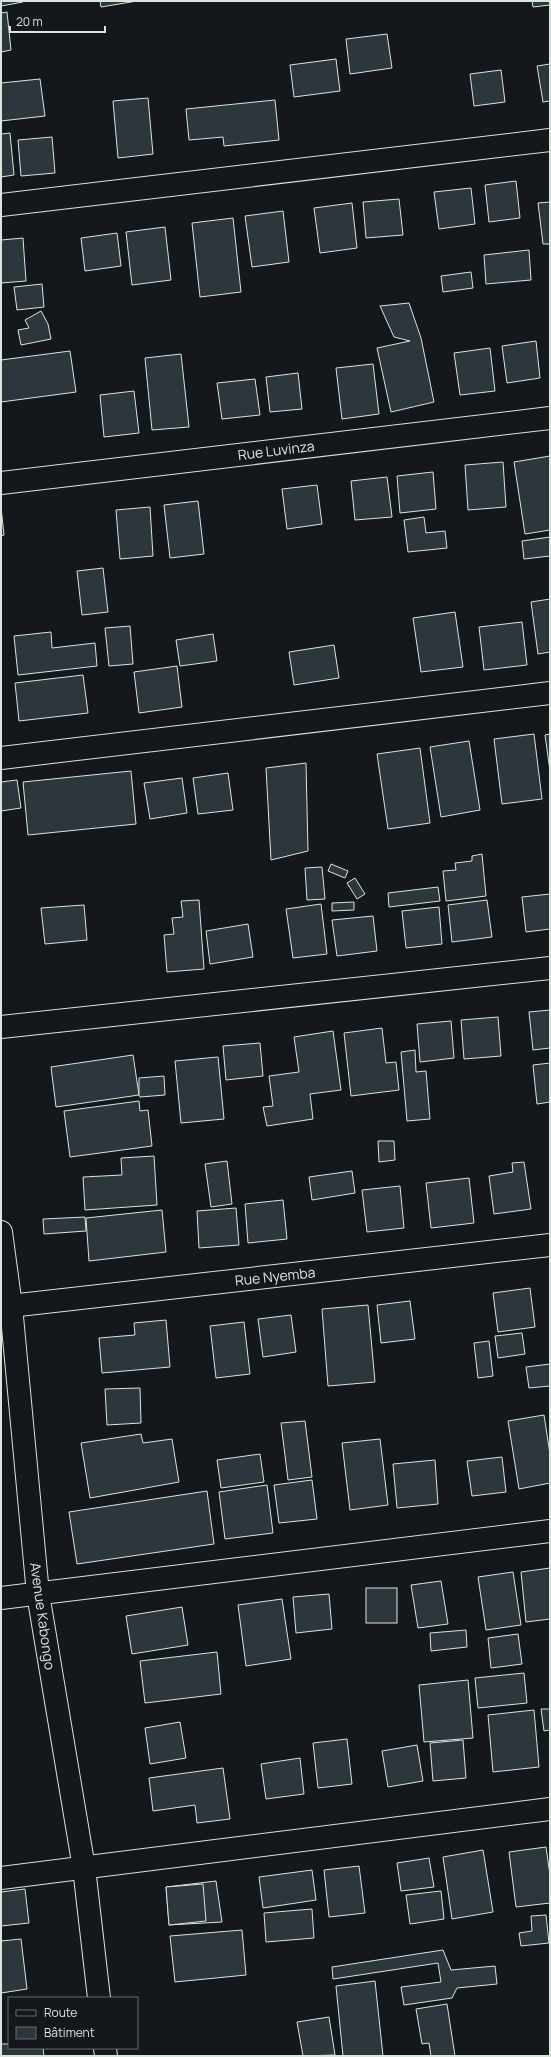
<svg xmlns="http://www.w3.org/2000/svg" width="551" height="2057" viewBox="0 0 551 2057" font-family="Manrope,sans-serif">
<style>
.building{fill:#2c363c;stroke:#d8e6dc}
.lines{fill:none;stroke-linecap:round;stroke-linejoin:round}
.street-casing{stroke:#d8e6dc;stroke-width:24}
.street{stroke:#14181c;stroke-width:22}
.labels{text-anchor:middle;dominant-baseline:central;stroke-width:3;stroke-linejoin:round;paint-order:stroke}
.street-label{font-size:14px;fill:#d8e6dc;stroke:#14181c}
</style>
<rect width="100%" height="100%" fill="#14181c"/>
<g class="building">
<path d="M 1,1 L 23,1 L 23,2 L 1,6 Z"/>
<path d="M 100,1 L 137,1 L 101,7 Z"/>
<path d="M 532,1 L 550,1 L 550,5 L 533,7 Z"/>
<path d="M 7,12 L 11,50 L 1,52 L 1,13 Z"/>
<path d="M 387,34 L 392,68 L 350,74 L 346,39 Z"/>
<path d="M 336,59 L 340,91 L 294,97 L 290,65 Z"/>
<path d="M 550,64 L 550,101 L 543,102 L 537,66 Z"/>
<path d="M 501,70 L 505,102 L 474,106 L 470,74 Z"/>
<path d="M 40,79 L 45,116 L 1,121 L 1,83 Z"/>
<path d="M 148,98 L 153,154 L 118,158 L 113,101 Z"/>
<path d="M 275,100 L 279,140 L 224,146 L 223,137 L 189,140 L 186,109 Z"/>
<path d="M 10,133 L 14,175 L 1,177 L 1,134 Z"/>
<path d="M 52,137 L 55,173 L 21,176 L 18,140 Z"/>
<path d="M 516,181 L 520,218 L 489,222 L 485,185 Z"/>
<path d="M 471,188 L 475,224 L 439,229 L 434,192 Z"/>
<path d="M 399,199 L 403,235 L 366,238 L 363,202 Z"/>
<path d="M 550,202 L 550,244 L 543,244 L 538,203 Z"/>
<path d="M 352,203 L 357,248 L 320,253 L 314,208 Z"/>
<path d="M 283,211 L 289,262 L 252,267 L 245,216 Z"/>
<path d="M 233,218 L 241,292 L 200,297 L 192,223 Z"/>
<path d="M 165,227 L 171,280 L 132,285 L 126,232 Z"/>
<path d="M 117,233 L 121,266 L 85,271 L 81,238 Z"/>
<path d="M 23,238 L 26,281 L 1,283 L 1,240 Z"/>
<path d="M 529,250 L 531,280 L 486,284 L 484,255 Z"/>
<path d="M 471,272 L 473,288 L 443,292 L 441,276 Z"/>
<path d="M 42,284 L 44,307 L 17,310 L 14,287 Z"/>
<path d="M 409,303 L 421,338 L 434,402 L 391,412 L 377,348 L 410,341 L 394,337 L 380,306 Z"/>
<path d="M 41,311 L 48,324 L 51,339 L 21,345 L 18,330 L 29,328 L 25,320 Z"/>
<path d="M 536,341 L 540,378 L 507,383 L 502,346 Z"/>
<path d="M 490,348 L 495,391 L 460,395 L 454,353 Z"/>
<path d="M 70,351 L 76,392 L 1,402 L 1,360 Z"/>
<path d="M 181,354 L 189,427 L 152,430 L 145,358 Z"/>
<path d="M 373,364 L 379,414 L 342,419 L 336,368 Z"/>
<path d="M 298,373 L 302,409 L 270,412 L 266,377 Z"/>
<path d="M 255,379 L 260,415 L 222,419 L 217,383 Z"/>
<path d="M 134,391 L 139,433 L 104,437 L 100,395 Z"/>
<path d="M 550,456 L 550,530 L 525,534 L 514,462 Z"/>
<path d="M 503,462 L 506,507 L 468,510 L 465,465 Z"/>
<path d="M 433,472 L 436,509 L 400,513 L 397,476 Z"/>
<path d="M 387,477 L 392,517 L 355,520 L 351,481 Z"/>
<path d="M 317,485 L 322,524 L 287,529 L 282,489 Z"/>
<path d="M 198,501 L 204,554 L 170,558 L 164,505 Z"/>
<path d="M 1,507 L 4,535 L 1,536 Z"/>
<path d="M 150,507 L 153,556 L 120,559 L 116,510 Z"/>
<path d="M 424,517 L 426,533 L 445,531 L 447,548 L 408,552 L 404,520 Z"/>
<path d="M 550,537 L 550,556 L 524,559 L 522,541 Z"/>
<path d="M 103,568 L 108,612 L 82,615 L 77,571 Z"/>
<path d="M 550,599 L 550,652 L 538,654 L 531,602 Z"/>
<path d="M 455,612 L 463,667 L 421,672 L 413,618 Z"/>
<path d="M 522,622 L 527,665 L 484,670 L 479,627 Z"/>
<path d="M 130,626 L 133,664 L 109,666 L 105,628 Z"/>
<path d="M 51,632 L 52,648 L 95,643 L 97,666 L 18,675 L 14,636 Z"/>
<path d="M 213,634 L 217,661 L 180,666 L 176,640 Z"/>
<path d="M 334,645 L 339,678 L 294,685 L 289,652 Z"/>
<path d="M 177,666 L 182,707 L 139,713 L 134,672 Z"/>
<path d="M 83,675 L 88,713 L 19,721 L 15,683 Z"/>
<path d="M 534,734 L 542,799 L 502,804 L 494,739 Z"/>
<path d="M 550,734 L 550,771 L 545,735 Z"/>
<path d="M 469,741 L 480,810 L 441,817 L 430,747 Z"/>
<path d="M 420,748 L 430,823 L 388,829 L 377,754 Z"/>
<path d="M 306,763 L 308,851 L 271,860 L 266,768 Z"/>
<path d="M 131,771 L 136,824 L 28,835 L 23,782 Z"/>
<path d="M 228,773 L 233,810 L 198,814 L 193,778 Z"/>
<path d="M 182,778 L 187,813 L 150,819 L 144,783 Z"/>
<path d="M 17,780 L 21,808 L 1,811 L 1,782 Z"/>
<path d="M 482,854 L 486,896 L 446,901 L 443,871 L 456,870 L 455,863 L 472,861 L 472,856 Z"/>
<path d="M 331,864 L 348,871 L 345,878 L 328,871 Z"/>
<path d="M 322,867 L 325,899 L 307,900 L 305,868 Z"/>
<path d="M 355,878 L 365,894 L 357,899 L 347,883 Z"/>
<path d="M 438,887 L 440,901 L 389,907 L 388,893 Z"/>
<path d="M 550,894 L 550,929 L 526,932 L 522,897 Z"/>
<path d="M 199,900 L 204,969 L 167,972 L 164,935 L 174,934 L 172,918 L 183,917 L 181,901 Z"/>
<path d="M 487,900 L 492,937 L 452,942 L 448,905 Z"/>
<path d="M 354,902 L 354,910 L 332,911 L 332,903 Z"/>
<path d="M 321,904 L 327,954 L 293,958 L 286,909 Z"/>
<path d="M 84,905 L 87,940 L 45,944 L 41,908 Z"/>
<path d="M 439,907 L 442,944 L 406,948 L 402,911 Z"/>
<path d="M 373,916 L 377,951 L 337,956 L 332,920 Z"/>
<path d="M 248,924 L 253,957 L 210,964 L 206,931 Z"/>
<path d="M 550,1010 L 550,1048 L 533,1050 L 529,1012 Z"/>
<path d="M 498,1017 L 501,1056 L 464,1059 L 461,1020 Z"/>
<path d="M 451,1021 L 454,1058 L 420,1062 L 417,1024 Z"/>
<path d="M 382,1028 L 386,1063 L 396,1062 L 399,1090 L 351,1096 L 344,1033 Z"/>
<path d="M 333,1031 L 341,1090 L 310,1094 L 313,1119 L 267,1126 L 263,1107 L 273,1106 L 269,1076 L 299,1072 L 294,1037 Z"/>
<path d="M 260,1043 L 263,1076 L 226,1080 L 223,1046 Z"/>
<path d="M 415,1050 L 416,1072 L 426,1071 L 430,1119 L 407,1121 L 401,1052 Z"/>
<path d="M 133,1055 L 139,1095 L 56,1107 L 51,1067 Z"/>
<path d="M 218,1057 L 224,1119 L 181,1123 L 175,1061 Z"/>
<path d="M 550,1063 L 550,1102 L 537,1104 L 533,1065 Z"/>
<path d="M 164,1076 L 165,1095 L 140,1097 L 139,1095 L 139,1078 Z"/>
<path d="M 139,1101 L 140,1111 L 148,1110 L 152,1146 L 70,1157 L 64,1111 Z"/>
<path d="M 378,1141 L 394,1141 L 395,1160 L 379,1162 Z"/>
<path d="M 154,1156 L 157,1205 L 85,1210 L 83,1177 L 122,1175 L 121,1158 Z"/>
<path d="M 227,1161 L 232,1204 L 211,1207 L 205,1164 Z"/>
<path d="M 524,1162 L 531,1209 L 494,1214 L 489,1176 L 513,1172 L 512,1163 Z"/>
<path d="M 352,1171 L 355,1193 L 312,1200 L 309,1177 Z"/>
<path d="M 469,1178 L 474,1223 L 431,1228 L 426,1183 Z"/>
<path d="M 400,1186 L 404,1228 L 367,1232 L 362,1190 Z"/>
<path d="M 283,1200 L 287,1239 L 248,1243 L 245,1204 Z"/>
<path d="M 236,1208 L 239,1245 L 199,1248 L 197,1211 Z"/>
<path d="M 162,1210 L 166,1252 L 89,1261 L 86,1218 Z"/>
<path d="M 85,1217 L 86,1231 L 44,1234 L 43,1219 Z"/>
<path d="M 530,1288 L 535,1327 L 498,1332 L 493,1293 Z"/>
<path d="M 410,1301 L 415,1339 L 381,1343 L 377,1305 Z"/>
<path d="M 368,1305 L 375,1382 L 328,1386 L 322,1309 Z"/>
<path d="M 291,1315 L 296,1352 L 263,1357 L 258,1319 Z"/>
<path d="M 166,1320 L 170,1367 L 102,1373 L 99,1338 L 135,1335 L 134,1323 Z"/>
<path d="M 244,1322 L 250,1374 L 216,1378 L 210,1326 Z"/>
<path d="M 522,1333 L 525,1354 L 498,1358 L 495,1336 Z"/>
<path d="M 489,1341 L 493,1376 L 478,1378 L 474,1343 Z"/>
<path d="M 550,1364 L 550,1386 L 529,1388 L 526,1367 Z"/>
<path d="M 140,1388 L 141,1423 L 107,1425 L 105,1389 Z"/>
<path d="M 544,1415 L 550,1454 L 550,1483 L 519,1489 L 508,1421 Z"/>
<path d="M 305,1421 L 312,1477 L 288,1480 L 281,1423 Z"/>
<path d="M 141,1434 L 143,1443 L 172,1439 L 179,1482 L 90,1498 L 81,1443 Z"/>
<path d="M 380,1439 L 388,1505 L 350,1510 L 342,1443 Z"/>
<path d="M 260,1454 L 264,1482 L 221,1488 L 217,1460 Z"/>
<path d="M 502,1457 L 506,1492 L 472,1496 L 467,1461 Z"/>
<path d="M 435,1460 L 438,1504 L 397,1508 L 393,1464 Z"/>
<path d="M 312,1480 L 317,1519 L 279,1523 L 274,1485 Z"/>
<path d="M 267,1485 L 273,1533 L 225,1539 L 219,1492 Z"/>
<path d="M 207,1491 L 214,1544 L 77,1564 L 69,1512 Z"/>
<path d="M 550,1568 L 550,1619 L 526,1622 L 521,1572 Z"/>
<path d="M 513,1572 L 521,1625 L 486,1630 L 478,1577 Z"/>
<path d="M 441,1581 L 448,1624 L 418,1628 L 411,1585 Z"/>
<rect x="366" y="1588" width="31" height="35"/>
<path d="M 329,1594 L 332,1629 L 296,1633 L 293,1597 Z"/>
<path d="M 282,1599 L 291,1659 L 246,1666 L 238,1605 Z"/>
<path d="M 182,1607 L 188,1645 L 132,1654 L 126,1616 Z"/>
<path d="M 466,1630 L 467,1647 L 431,1651 L 430,1633 Z"/>
<path d="M 518,1634 L 522,1664 L 491,1668 L 488,1638 Z"/>
<path d="M 217,1652 L 221,1694 L 145,1703 L 140,1661 Z"/>
<path d="M 524,1673 L 527,1703 L 478,1708 L 475,1678 Z"/>
<path d="M 468,1680 L 473,1738 L 424,1742 L 419,1685 Z"/>
<path d="M 541,1709 L 550,1709 L 550,1730 L 544,1731 Z"/>
<path d="M 534,1710 L 539,1767 L 493,1772 L 488,1715 Z"/>
<path d="M 180,1722 L 186,1758 L 150,1764 L 145,1728 Z"/>
<path d="M 347,1739 L 352,1784 L 318,1788 L 313,1743 Z"/>
<path d="M 463,1740 L 466,1778 L 433,1781 L 430,1743 Z"/>
<path d="M 417,1745 L 423,1781 L 388,1787 L 382,1751 Z"/>
<path d="M 300,1758 L 304,1794 L 266,1799 L 261,1764 Z"/>
<path d="M 223,1768 L 230,1819 L 197,1823 L 195,1805 L 153,1811 L 149,1778 Z"/>
<path d="M 546,1847 L 550,1875 L 550,1903 L 516,1907 L 509,1852 Z"/>
<path d="M 483,1850 L 493,1912 L 452,1919 L 443,1857 Z"/>
<path d="M 429,1858 L 434,1887 L 401,1891 L 397,1863 Z"/>
<path d="M 359,1866 L 365,1913 L 329,1917 L 324,1870 Z"/>
<path d="M 312,1870 L 316,1900 L 263,1908 L 259,1877 Z"/>
<path d="M 216,1881 L 222,1922 L 169,1925 L 166,1887 Z"/>
<path d="M 203,1884 L 206,1921 L 169,1925 L 166,1887 Z"/>
<path d="M 25,1889 L 29,1923 L 1,1926 L 1,1892 Z"/>
<path d="M 441,1891 L 444,1919 L 410,1924 L 406,1895 Z"/>
<path d="M 312,1909 L 314,1938 L 266,1942 L 264,1913 Z"/>
<path d="M 546,1915 L 549,1943 L 521,1946 L 519,1933 L 532,1931 L 531,1916 Z"/>
<path d="M 242,1930 L 246,1975 L 175,1982 L 170,1936 Z"/>
<path d="M 21,1939 L 27,1989 L 1,1993 L 1,1941 Z"/>
<path d="M 443,1950 L 451,1970 L 495,1966 L 497,1984 L 457,1988 L 452,1998 L 404,2005 L 401,1987 L 441,1982 L 438,1963 L 333,1979 L 332,1967 Z"/>
<path d="M 375,1981 L 383,2056 L 343,2056 L 336,1986 Z"/>
<path d="M 447,2004 L 455,2056 L 431,2056 L 429,2043 L 422,2044 L 416,2009 Z"/>
<path d="M 329,2017 L 335,2055 L 303,2056 L 297,2022 Z"/>
<path d="M 1,2044 L 9,2044 L 9,2048 L 43,2048 L 44,2056 L 1,2056 Z"/>
</g>
<g class="lines">
<defs>
<g id="street">
<path d="M 1,205 L 550,140"/>
<path d="M 1,483 L 550,418"/>
<path d="M 1,758 L 550,693"/>
<path d="M 1,1027 L 550,968"/>
<path d="M 1,1232 L 11,1306 L 38,1594 L 84,1868 L 99,1998"/>
<path d="M 1,1307 L 550,1245"/>
<path d="M 1,1598 L 550,1531"/>
<path d="M 1,1878 L 550,1809"/>
<path d="M 105,2048 L 106,2056"/>
</g>
</defs>
<use href="#street" class="street-casing"/>
<use href="#street" class="street"/>
</g>
<g class="labels">
<g class="street-label">
<text transform="translate(276 450) rotate(-7)">Rue Luvinza</text>
<text transform="translate(275 1276) rotate(-6)">Rue Nyemba</text>
<text transform="translate(43 1616) rotate(82)">Avenue Kabongo</text>
</g>
</g>
<rect width="551" height="2057" fill="none" stroke="#d8e6dc" stroke-width="4"/>
<rect x="8" y="1997" width="130" height="52" fill="#14181c" stroke="#626a69"/>
<rect x="16" y="2010" width="20" height="6" fill="#14181c" stroke="#626a69"/>
<text x="44" y="2017" font-size="12" fill="#d8e6dc">Route</text>
<rect x="16" y="2027" width="20" height="12" fill="#2c363c" stroke="#626a69"/>
<text x="44" y="2037" font-size="12" fill="#d8e6dc">Bâtiment</text>
<path d="M10 26v6h95v-6" fill="none" stroke="#d8e6dc" stroke-width="2"/>
<text x="16" y="26" font-size="12" fill="#d8e6dc" stroke="#14181c" stroke-width="3" paint-order="stroke">20 m</text>
</svg>
